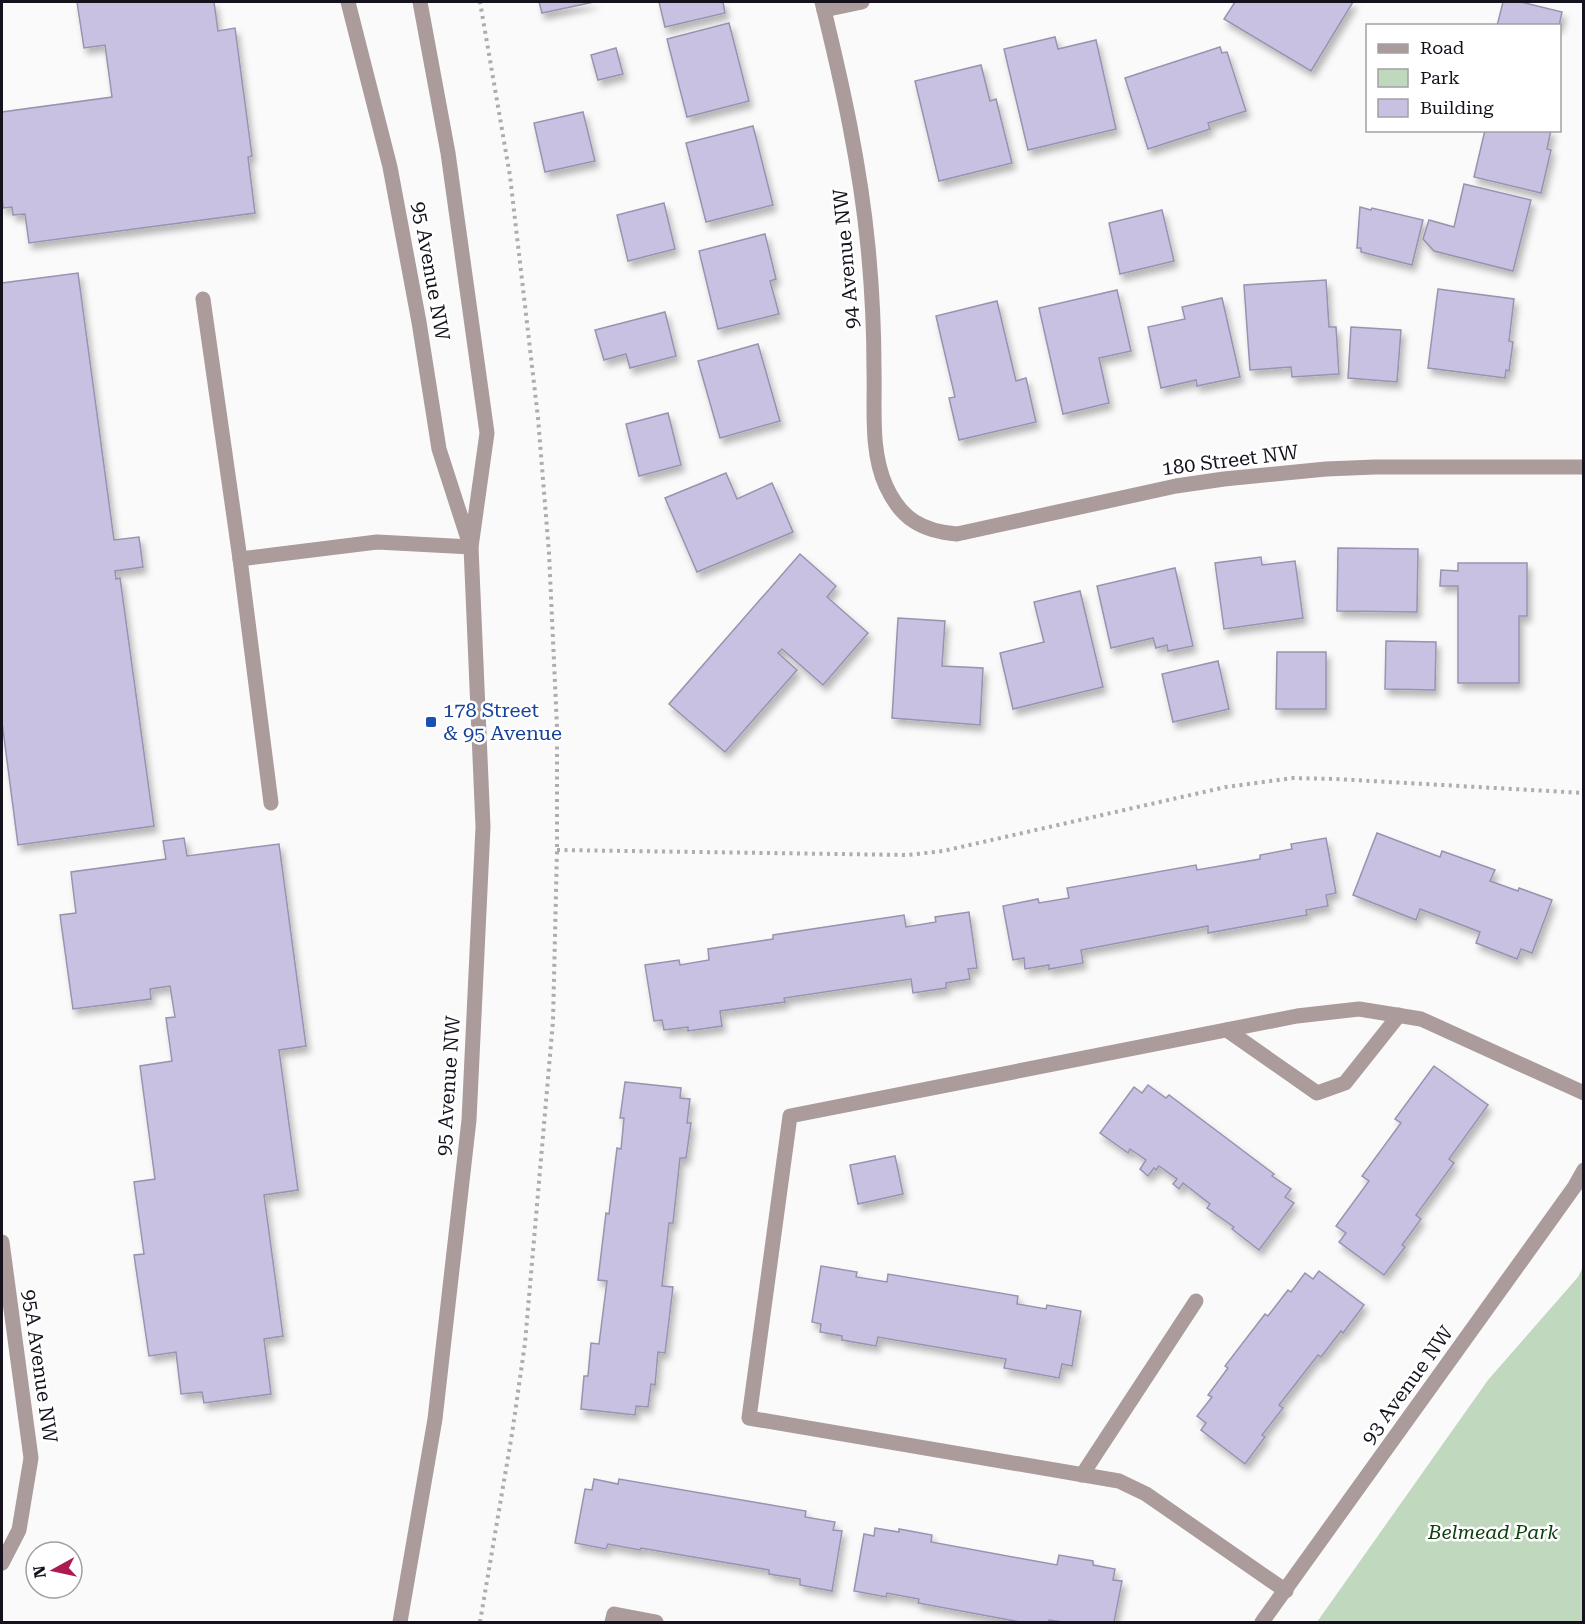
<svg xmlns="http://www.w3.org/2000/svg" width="1585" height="1624" viewBox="0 0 1585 1624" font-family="'Roboto Serif',serif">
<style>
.green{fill:#c0d8be}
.building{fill:#c9c1e1;stroke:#9992b0;stroke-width:1.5;filter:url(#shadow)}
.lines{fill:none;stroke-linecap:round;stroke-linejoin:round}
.path{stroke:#adacaf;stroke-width:4;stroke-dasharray:3 4.5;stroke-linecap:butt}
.minor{stroke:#ab9b9b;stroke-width:15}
.transit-dot{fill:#1a4fb4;stroke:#fff;stroke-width:2}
.labels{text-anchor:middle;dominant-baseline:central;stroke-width:5;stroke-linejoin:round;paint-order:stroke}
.street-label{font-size:20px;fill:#15121d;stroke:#fff}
.transit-label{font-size:20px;fill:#164399;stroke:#fff;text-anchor:start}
.park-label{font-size:20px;font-style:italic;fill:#0f4110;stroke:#fff}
</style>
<defs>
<filter id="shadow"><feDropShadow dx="3.5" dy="6" stdDeviation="3" flood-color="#0004"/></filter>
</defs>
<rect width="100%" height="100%" fill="#fafafa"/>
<path class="green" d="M 1583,1267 L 1583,1622 L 1317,1622 L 1488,1380 L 1578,1277 Z"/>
<g class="building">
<path d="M 77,2 L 214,2 L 218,31 L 235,28 L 252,156 L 248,157 L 255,213 L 29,243 L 25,214 L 13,215 L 12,207 L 3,208 L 2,195 L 2,112 L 112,97 L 105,45 L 84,48 Z"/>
<path d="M 539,2 L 594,2 L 542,13 Z"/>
<path d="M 659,2 L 723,2 L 725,13 L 665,27 Z"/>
<path d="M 1235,2 L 1353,2 L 1311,71 L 1224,19 Z"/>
<path d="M 1503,2 L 1521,2 L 1562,12 L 1559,26 L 1497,26 Z"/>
<path d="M 729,23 L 749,101 L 687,117 L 667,39 Z"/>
<path d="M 1055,37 L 1058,49 L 1096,40 L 1116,129 L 1028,150 L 1004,49 Z"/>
<path d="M 1220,47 L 1222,53 L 1227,52 L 1246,111 L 1208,123 L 1210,129 L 1148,149 L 1125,78 Z"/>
<path d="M 616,48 L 623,74 L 598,80 L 591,55 Z"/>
<path d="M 981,65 L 990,101 L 996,99 L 1012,163 L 939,181 L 915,81 Z"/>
<path d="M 583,112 L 595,161 L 545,172 L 534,123 Z"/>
<path d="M 753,126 L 773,205 L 706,222 L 686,143 Z"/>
<path d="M 1485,130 L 1551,130 L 1547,149 L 1551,150 L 1541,193 L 1474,177 Z"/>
<path d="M 1464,184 L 1531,200 L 1513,271 L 1434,251 L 1423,239 L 1429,220 L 1454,227 Z"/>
<path d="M 664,203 L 675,249 L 628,261 L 617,215 Z"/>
<path d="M 1360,207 L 1371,210 L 1372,208 L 1423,220 L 1412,265 L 1361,252 L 1361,248 L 1357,248 Z"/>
<path d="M 1162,210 L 1174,261 L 1120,274 L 1109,223 Z"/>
<path d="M 765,234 L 776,279 L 770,281 L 779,314 L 718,329 L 699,251 Z"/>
<path d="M 78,273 L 114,540 L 139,537 L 143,567 L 115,571 L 116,579 L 120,578 L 154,826 L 18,845 L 2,722 L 2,283 Z"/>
<path d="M 1326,280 L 1329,327 L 1336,327 L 1339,374 L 1292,377 L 1291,367 L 1250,370 L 1244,285 Z"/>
<path d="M 1438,289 L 1514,299 L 1509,341 L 1513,342 L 1509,371 L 1506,370 L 1505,378 L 1428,368 Z"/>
<path d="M 1117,290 L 1131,351 L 1099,358 L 1109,403 L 1063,414 L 1039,308 Z"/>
<path d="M 1222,298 L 1240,377 L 1197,386 L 1196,380 L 1161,388 L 1148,327 L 1185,319 L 1182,307 Z"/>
<path d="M 997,301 L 1016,381 L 1026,378 L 1036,422 L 959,440 L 949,398 L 955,397 L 936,316 Z"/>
<path d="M 665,312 L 676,356 L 630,368 L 626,354 L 604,360 L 595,330 Z"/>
<path d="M 1351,327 L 1401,330 L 1397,382 L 1348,378 Z"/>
<path d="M 758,344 L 780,421 L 720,438 L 698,361 Z"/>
<path d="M 668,413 L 681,465 L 639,476 L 626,424 Z"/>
<path d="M 726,473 L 737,499 L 772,483 L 793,532 L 697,572 L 665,498 Z"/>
<path d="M 1338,548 L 1418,549 L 1417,612 L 1337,611 Z"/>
<path d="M 800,554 L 836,586 L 827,597 L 868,633 L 823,685 L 782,649 L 778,653 L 797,670 L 725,752 L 669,704 Z"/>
<path d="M 1261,557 L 1262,565 L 1295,561 L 1303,618 L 1224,629 L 1215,563 Z"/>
<path d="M 1458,563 L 1527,563 L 1527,616 L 1519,616 L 1519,683 L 1458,683 L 1458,586 L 1440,586 L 1441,570 L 1458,571 Z"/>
<path d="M 1175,568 L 1193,646 L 1168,651 L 1167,645 L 1156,648 L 1153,638 L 1111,648 L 1097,586 Z"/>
<path d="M 1080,591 L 1103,687 L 1013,709 L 1000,653 L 1044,642 L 1034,602 Z"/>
<path d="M 898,618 L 945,621 L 942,666 L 983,668 L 980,725 L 892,718 Z"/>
<path d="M 1386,641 L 1436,642 L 1435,690 L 1385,689 Z"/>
<path d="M 1277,652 L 1326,652 L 1326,709 L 1276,709 Z"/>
<path d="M 1218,661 L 1229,709 L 1173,722 L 1162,674 Z"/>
<path d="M 1377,833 L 1440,857 L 1442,851 L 1495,870 L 1490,881 L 1518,891 L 1519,888 L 1552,900 L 1532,953 L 1521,949 L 1517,959 L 1476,943 L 1480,932 L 1420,909 L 1416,920 L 1353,895 Z"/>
<path d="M 184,838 L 187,856 L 279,844 L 306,1046 L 279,1050 L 298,1190 L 264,1195 L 283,1336 L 264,1339 L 271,1394 L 204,1403 L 202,1392 L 181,1394 L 176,1352 L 149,1356 L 134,1255 L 144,1254 L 134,1182 L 155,1179 L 140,1066 L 172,1061 L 166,1018 L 175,1017 L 170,986 L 150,989 L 151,999 L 73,1009 L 60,915 L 76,913 L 71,872 L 166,859 L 163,841 Z"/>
<path d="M 1326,838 L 1336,893 L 1326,895 L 1328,906 L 1306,910 L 1307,915 L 1208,933 L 1208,926 L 1081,950 L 1083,963 L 1049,969 L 1049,965 L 1025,969 L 1024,958 L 1013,960 L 1003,906 L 1038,899 L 1039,903 L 1069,898 L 1067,888 L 1196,865 L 1197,870 L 1260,859 L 1260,855 L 1292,849 L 1291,844 Z"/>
<path d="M 969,912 L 977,968 L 968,969 L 970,979 L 946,983 L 946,988 L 913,993 L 911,979 L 784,998 L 785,1002 L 720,1011 L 722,1026 L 688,1031 L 688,1027 L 664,1030 L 662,1020 L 654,1021 L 645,965 L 679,960 L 680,965 L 709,960 L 708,949 L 773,939 L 773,935 L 904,915 L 906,927 L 936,922 L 935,917 Z"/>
<path d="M 1434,1066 L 1488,1105 L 1449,1159 L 1454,1163 L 1416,1215 L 1421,1219 L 1402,1245 L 1405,1247 L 1384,1275 L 1339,1242 L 1346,1233 L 1336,1226 L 1369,1181 L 1362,1176 L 1401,1123 L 1395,1119 Z"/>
<path d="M 625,1082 L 681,1088 L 680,1098 L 690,1099 L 687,1123 L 691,1123 L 686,1158 L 680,1158 L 673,1223 L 669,1223 L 662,1286 L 673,1287 L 665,1353 L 658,1352 L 655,1385 L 651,1384 L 648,1407 L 636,1406 L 635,1415 L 581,1409 L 584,1376 L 588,1376 L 591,1343 L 599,1344 L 607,1281 L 598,1280 L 606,1213 L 609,1214 L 617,1148 L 621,1149 L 624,1118 L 620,1118 Z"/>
<path d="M 1148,1085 L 1166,1098 L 1169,1095 L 1274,1174 L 1272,1176 L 1291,1189 L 1285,1197 L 1294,1203 L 1259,1250 L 1232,1229 L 1234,1227 L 1207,1208 L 1210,1204 L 1183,1183 L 1179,1189 L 1173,1184 L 1177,1179 L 1159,1166 L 1156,1170 L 1154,1168 L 1148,1176 L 1140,1169 L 1146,1160 L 1130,1149 L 1128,1153 L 1100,1133 L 1134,1087 L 1142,1093 Z"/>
<path d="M 895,1156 L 903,1194 L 858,1204 L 850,1165 Z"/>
<path d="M 821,1266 L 857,1272 L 856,1277 L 887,1282 L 888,1274 L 1018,1296 L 1017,1304 L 1046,1309 L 1047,1305 L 1081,1311 L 1072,1366 L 1062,1364 L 1059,1378 L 1004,1368 L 1006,1359 L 878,1337 L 876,1346 L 842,1340 L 842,1336 L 820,1332 L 821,1324 L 812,1322 Z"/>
<path d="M 1319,1271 L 1364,1305 L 1343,1333 L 1341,1331 L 1321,1357 L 1318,1355 L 1279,1405 L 1283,1408 L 1262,1435 L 1265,1437 L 1245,1464 L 1201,1430 L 1206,1423 L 1197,1416 L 1212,1397 L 1208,1395 L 1228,1368 L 1225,1366 L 1265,1314 L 1268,1316 L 1288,1290 L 1291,1292 L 1305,1273 L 1313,1279 Z"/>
<path d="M 594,1479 L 618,1484 L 619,1479 L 806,1511 L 805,1517 L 835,1522 L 833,1530 L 842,1531 L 832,1591 L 800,1585 L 800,1579 L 769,1574 L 769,1570 L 641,1548 L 640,1550 L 608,1544 L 606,1549 L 575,1543 L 585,1489 L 592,1490 Z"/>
<path d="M 875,1528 L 899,1532 L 899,1529 L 932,1535 L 931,1542 L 1057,1565 L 1059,1555 L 1093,1561 L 1093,1565 L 1115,1569 L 1113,1580 L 1122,1581 L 1114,1622 L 1063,1622 L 1049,1620 L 1049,1622 L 1020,1622 L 918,1603 L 919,1599 L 887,1593 L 886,1597 L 854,1591 L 864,1534 L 874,1536 Z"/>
</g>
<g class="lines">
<g class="path">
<path d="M 557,850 L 908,855 L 943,851 L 1226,787 L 1293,778 L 1336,779 L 1584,793"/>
<path d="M 480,1622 L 512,1434 L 525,1343 L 553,1021 L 557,850 L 557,727 L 549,553 L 538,418 L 510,176 L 480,2"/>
</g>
<g class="minor">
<path d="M 348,2 L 390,167 L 419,322 L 439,449 L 469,542"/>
<path d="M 822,2 C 842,83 860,164 868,247 C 872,288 874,329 874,370 C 875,408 870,451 886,486 C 901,519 922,531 957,534 L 1176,486 L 1224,479 L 1326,469 L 1375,467 L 1584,467"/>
<path d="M 824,10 L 862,2"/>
<path d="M 203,299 L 240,559 L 377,542 L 471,547"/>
<path d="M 240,559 L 271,803"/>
<path d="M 1227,1030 L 1317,1093 L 1345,1083 L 1399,1015"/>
<path d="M 2,1242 L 31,1458 L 19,1530 L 2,1563"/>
<path d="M 1082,1475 L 1196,1301"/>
<path d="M 1286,1591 L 1146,1494 L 1119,1481 L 749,1418 L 790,1116 L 1297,1016 L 1359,1009 L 1421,1019 L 1584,1093"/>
<path d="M 400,1622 L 435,1419 L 469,1120 L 483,827 L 471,547 L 487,433 L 448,153 L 420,2"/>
<path d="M 612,1622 L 614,1614 L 656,1622"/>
<path d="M 1262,1622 L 1575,1186 L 1584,1170"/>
</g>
</g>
<rect class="transit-dot" x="425" y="716" width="12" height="12" rx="3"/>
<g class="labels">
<g class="street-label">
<text transform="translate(846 259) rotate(-95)">94 Avenue NW</text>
<text transform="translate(431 271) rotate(80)">95 Avenue NW</text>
<text transform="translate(1230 460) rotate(-7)">180 Street NW</text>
<text transform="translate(448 1086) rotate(-86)">95 Avenue NW</text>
<text transform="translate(40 1366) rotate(82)">95A Avenue NW</text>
<text transform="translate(1407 1385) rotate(-54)">93 Avenue NW</text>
</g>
<g class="transit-label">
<text x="443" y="710">178 Street<tspan x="443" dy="23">&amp; 95 Avenue</tspan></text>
</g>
<g class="park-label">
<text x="1493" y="1532">Belmead Park</text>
</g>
</g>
<rect width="1585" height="1624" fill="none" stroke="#15121d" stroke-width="6"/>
<rect x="1366" y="24" width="195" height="108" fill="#ffffff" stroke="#a1a0a5" stroke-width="1.5"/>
<rect x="1378" y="44" width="30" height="9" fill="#ab9b9b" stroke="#a1a0a5" stroke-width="1.5"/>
<text x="1420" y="54" font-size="18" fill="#15121d">Road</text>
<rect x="1378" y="69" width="30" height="18" fill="#c0d8be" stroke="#a1a0a5" stroke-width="1.5"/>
<text x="1420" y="84" font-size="18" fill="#15121d">Park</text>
<rect x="1378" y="99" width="30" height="18" fill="#c9c1e1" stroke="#a1a0a5" stroke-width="1.5"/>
<text x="1420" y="114" font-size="18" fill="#15121d">Building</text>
<g transform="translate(54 1570) rotate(262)"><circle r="28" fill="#ffffff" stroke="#a1a0a5" stroke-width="1.5"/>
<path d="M0-4.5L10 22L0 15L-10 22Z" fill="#ab1a51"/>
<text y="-9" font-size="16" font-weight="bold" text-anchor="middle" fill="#15121d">N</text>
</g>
</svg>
